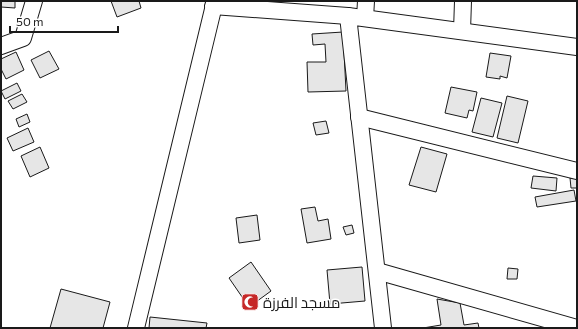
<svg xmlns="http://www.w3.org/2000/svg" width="578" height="329" viewBox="0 0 578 329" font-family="Commissioner,Cairo,sans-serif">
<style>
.building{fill:#e6e6e6;stroke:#1a1a1a}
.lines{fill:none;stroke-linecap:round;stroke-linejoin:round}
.minor-casing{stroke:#1a1a1a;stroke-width:18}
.minor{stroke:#fff;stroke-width:16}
.labels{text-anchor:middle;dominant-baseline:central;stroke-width:3;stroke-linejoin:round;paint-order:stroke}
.poi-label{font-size:15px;fill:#1a1a1a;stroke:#fff;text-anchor:start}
</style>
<rect width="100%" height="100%" fill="#fff"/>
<g class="building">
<path d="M 1,1 L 15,1 L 15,8 L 1,7 Z"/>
<path d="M 111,1 L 139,1 L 141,8 L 117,17 Z"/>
<path d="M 343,32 L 346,91 L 308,92 L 307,62 L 326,62 L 325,44 L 313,45 L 312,34 Z"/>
<path d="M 49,51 L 59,69 L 40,78 L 31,60 Z"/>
<path d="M 16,52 L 24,70 L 6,79 L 1,69 L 1,59 Z"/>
<path d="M 490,53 L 511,56 L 507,78 L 500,76 L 500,79 L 486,77 Z"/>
<path d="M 17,83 L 21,91 L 5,99 L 1,91 Z"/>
<path d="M 451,87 L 477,92 L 473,111 L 469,110 L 467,118 L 445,113 Z"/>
<path d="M 22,94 L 27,102 L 13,109 L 8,101 Z"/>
<path d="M 507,96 L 528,101 L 518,143 L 497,138 Z"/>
<path d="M 481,98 L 502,103 L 493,137 L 472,132 Z"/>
<path d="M 27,114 L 30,122 L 19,127 L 16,119 Z"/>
<path d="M 326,121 L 329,133 L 316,135 L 313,123 Z"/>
<path d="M 28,128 L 34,142 L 13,151 L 7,138 Z"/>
<path d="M 40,147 L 49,168 L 30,177 L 21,156 Z"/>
<path d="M 421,147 L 447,154 L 436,192 L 409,185 Z"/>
<path d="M 533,176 L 557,178 L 556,191 L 531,188 Z"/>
<path d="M 570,178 L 577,178 L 577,188 L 571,188 Z"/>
<path d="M 574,190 L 576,201 L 537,207 L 535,197 Z"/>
<path d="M 315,207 L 318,221 L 328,219 L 331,239 L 307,243 L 301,209 Z"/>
<path d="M 257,215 L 260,240 L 239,243 L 236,218 Z"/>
<path d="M 352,225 L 354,233 L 346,235 L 343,227 Z"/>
<path d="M 251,262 L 271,291 L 249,307 L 229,278 Z"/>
<path d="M 362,267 L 365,301 L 330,304 L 327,270 Z"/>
<path d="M 508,268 L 518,269 L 517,279 L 507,279 Z"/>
<path d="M 61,289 L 110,302 L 103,328 L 50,328 Z"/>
<path d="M 437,299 L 460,303 L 464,325 L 478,323 L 479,328 L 423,328 L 441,325 Z"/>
<path d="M 150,317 L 207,323 L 206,328 L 149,328 Z"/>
</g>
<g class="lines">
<defs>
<g id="minor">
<path d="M 213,6 L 348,16"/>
<path d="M 365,18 L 366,1"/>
<path d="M 462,31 L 463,1"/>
<path d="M 1,46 L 23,38 L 34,1"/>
<path d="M 359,117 L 577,171"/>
<path d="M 377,271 L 577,328"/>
<path d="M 136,328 L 215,1"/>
<path d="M 383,328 L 348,16 L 577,47"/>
</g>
</defs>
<use href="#minor" class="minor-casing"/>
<use href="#minor" class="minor"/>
</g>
<defs>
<symbol id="mosque-square" viewBox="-11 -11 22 22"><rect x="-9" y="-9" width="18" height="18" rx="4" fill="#c62828" stroke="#fff"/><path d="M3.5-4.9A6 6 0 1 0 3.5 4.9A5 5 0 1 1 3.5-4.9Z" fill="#fff"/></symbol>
</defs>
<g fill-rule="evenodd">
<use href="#mosque-square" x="240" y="292" width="20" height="20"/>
</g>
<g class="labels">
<g class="poi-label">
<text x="263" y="302">مسجد الفرزة</text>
</g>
</g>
<rect width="578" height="329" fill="none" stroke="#1a1a1a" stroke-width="4"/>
<path d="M10 26v6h108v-6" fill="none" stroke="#1a1a1a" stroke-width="2"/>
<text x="16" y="26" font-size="12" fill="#1a1a1a" stroke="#ffffff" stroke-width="3" paint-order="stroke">50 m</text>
</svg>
